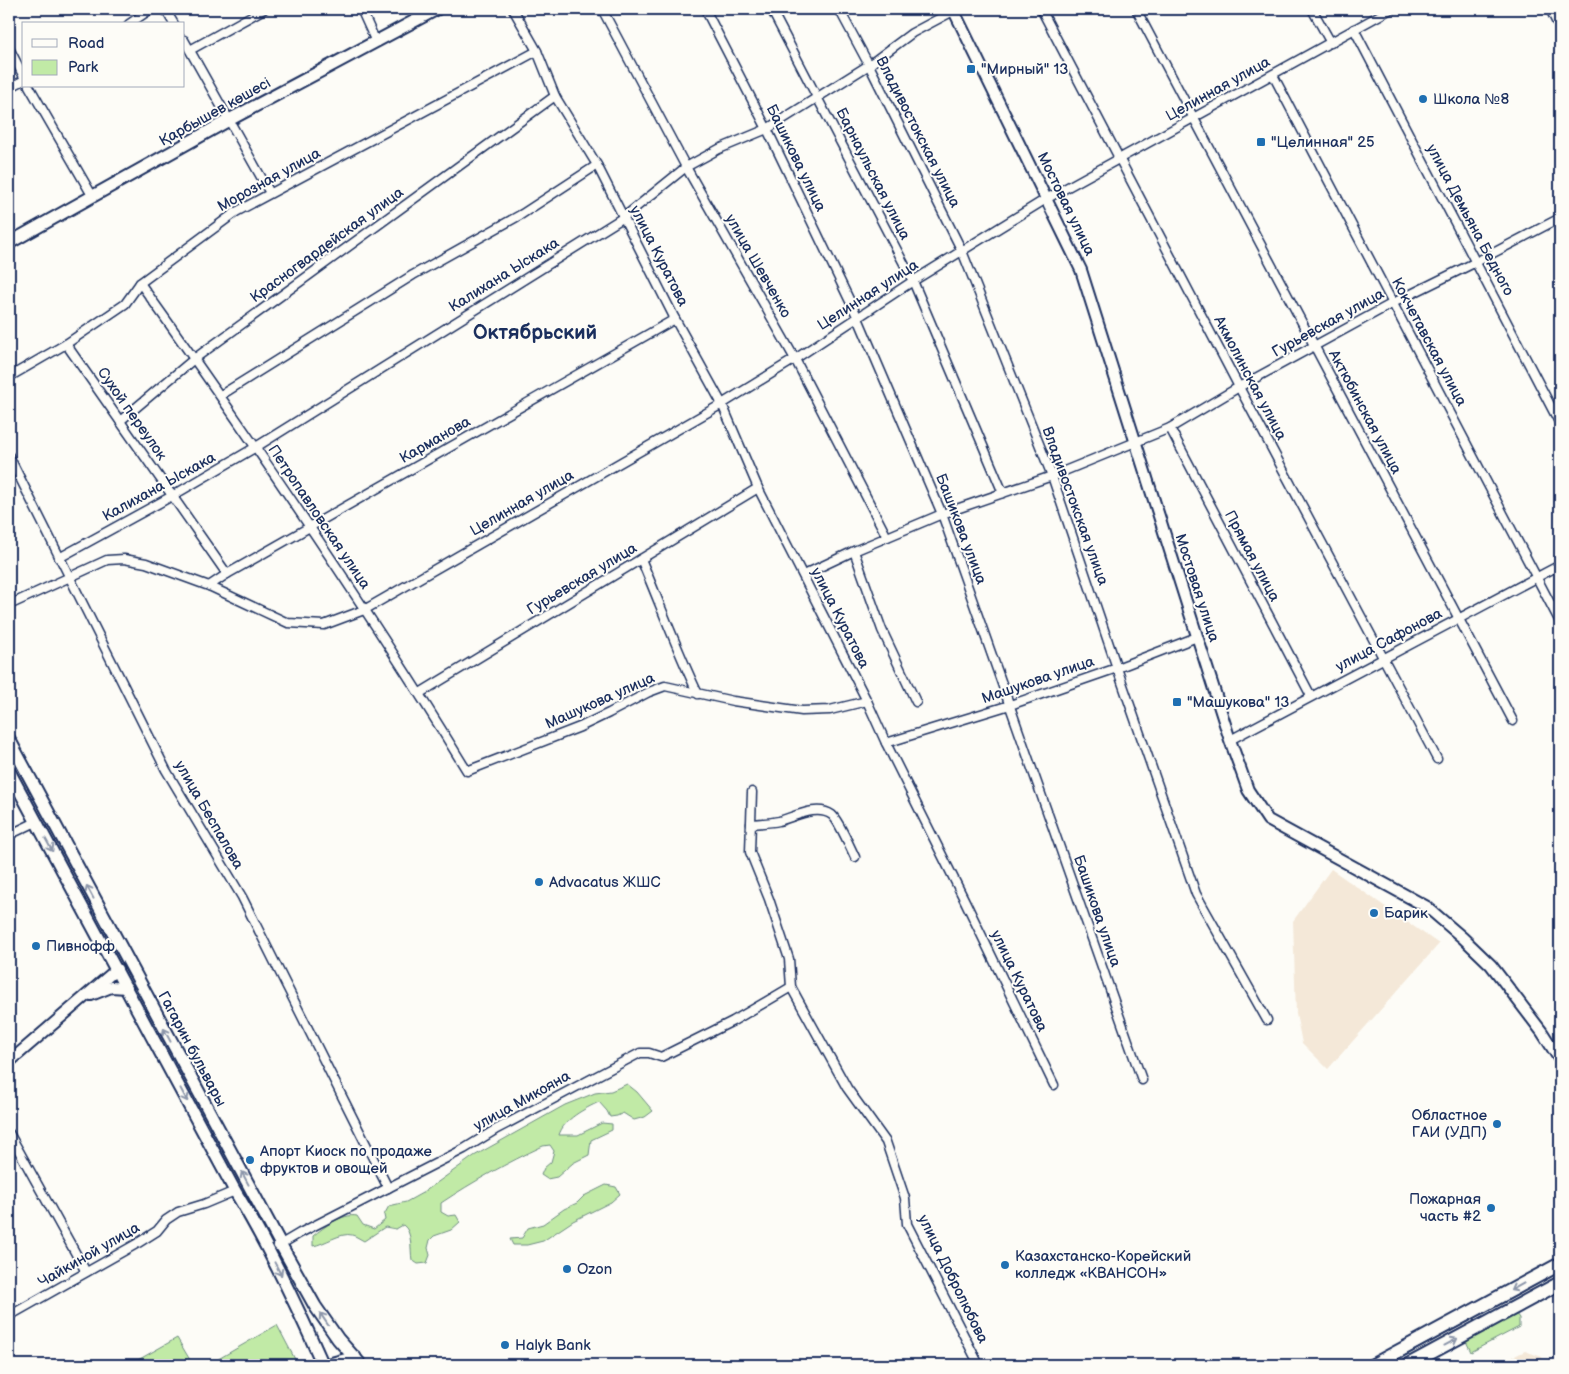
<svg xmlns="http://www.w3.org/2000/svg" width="1569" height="1374" viewBox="0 0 1569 1374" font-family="'Balsamiq Sans',sans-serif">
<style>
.built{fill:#f4e8d8}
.green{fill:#c1eaa6;stroke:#6e8c82}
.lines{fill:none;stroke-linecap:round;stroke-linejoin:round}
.minor-casing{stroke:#1b2f5e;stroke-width:11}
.tertiary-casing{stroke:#1b2f5e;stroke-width:14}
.secondary-casing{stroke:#1b2f5e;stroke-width:15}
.primary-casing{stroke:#1b2f5e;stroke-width:16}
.minor{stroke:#fdfcf7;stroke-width:8}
.tertiary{stroke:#fdfcf7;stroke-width:10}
.secondary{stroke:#fdfcf7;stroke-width:11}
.primary{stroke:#fdfcf7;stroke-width:12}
.tram{stroke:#1b2f5e;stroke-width:1}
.oneway{stroke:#8c96aa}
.poi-dot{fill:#1f6fb2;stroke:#fdfcf7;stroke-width:2}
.labels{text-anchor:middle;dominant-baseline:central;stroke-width:4;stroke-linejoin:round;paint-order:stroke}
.poi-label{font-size:15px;fill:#1b2f5e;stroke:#fdfcf7;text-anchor:start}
.street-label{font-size:15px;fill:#1b2f5e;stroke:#fdfcf7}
.district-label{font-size:20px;font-weight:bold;fill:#1b2f5e;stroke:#fdfcf7}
</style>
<rect width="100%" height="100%" fill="#fdfcf7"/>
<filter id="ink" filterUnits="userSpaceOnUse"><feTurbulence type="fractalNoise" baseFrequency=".02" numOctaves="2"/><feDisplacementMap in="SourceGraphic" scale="10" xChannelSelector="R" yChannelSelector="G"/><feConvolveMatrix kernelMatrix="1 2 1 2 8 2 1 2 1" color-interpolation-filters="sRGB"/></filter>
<g filter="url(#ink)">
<g class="built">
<path d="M 1331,869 L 1439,944 L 1328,1069 L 1302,1043 L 1296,1014 L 1293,921 Z"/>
<path d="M 1525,1351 L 1542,1357 L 1545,1365 L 1496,1365 Z"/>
</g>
<g class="green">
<path d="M 627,1084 L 637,1092 L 653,1111 L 645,1117 L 634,1120 L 623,1113 L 617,1116 L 610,1117 L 607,1111 L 599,1102 C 584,1109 564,1119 559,1135 L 578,1135 L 602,1123 L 612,1124 L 612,1130 L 591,1140 L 589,1155 L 573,1163 L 557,1177 L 547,1179 L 541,1175 L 544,1168 L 551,1162 L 554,1151 L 550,1145 L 543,1146 C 507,1163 474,1181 441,1203 L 441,1212 L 448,1216 L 456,1215 L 460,1222 L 451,1230 L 434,1236 L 430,1240 L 428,1248 L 430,1255 L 427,1263 L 418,1264 L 412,1260 C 410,1249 413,1232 403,1225 L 396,1229 L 385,1227 L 364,1241 C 360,1239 356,1236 352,1235 C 341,1232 325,1244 313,1246 L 313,1236 C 324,1227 342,1213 357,1216 L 363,1225 L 374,1229 L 385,1220 L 384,1215 L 389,1206 L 406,1202 L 424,1192 L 474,1156 L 565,1105 L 595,1093 L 611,1091 Z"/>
<path d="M 606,1185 L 616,1187 L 620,1194 L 611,1202 L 573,1221 L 543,1241 L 527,1245 L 513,1245 L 510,1239 L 522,1238 L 528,1228 L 543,1224 L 564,1209 L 577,1203 L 584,1196 Z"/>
<path d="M 1516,1314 L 1519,1318 L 1519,1327 L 1471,1352 L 1466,1341 Z"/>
<path d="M 277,1325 L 298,1365 L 208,1365 Z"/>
<path d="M 177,1338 L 193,1365 L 129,1365 Z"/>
</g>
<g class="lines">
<defs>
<g id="minor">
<path d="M 165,9 L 174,24"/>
<path d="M 361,9 L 376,42"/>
<path d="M 513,9 L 537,51 L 555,96 L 597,165 L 675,319 L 722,404 L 758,488 L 867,701 L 886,743 L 965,901 L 1054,1085"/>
<path d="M 602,9 L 686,167 L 795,359 L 887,537"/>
<path d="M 705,9 L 767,129 L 858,318 L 942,514 L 1142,1080"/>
<path d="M 771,9 L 913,281 L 1003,493"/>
<path d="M 839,9 L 869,65 L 962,251 L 1052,476 L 1117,668 L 1196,894 L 1267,1020"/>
<path d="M 1041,9 L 1239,387 L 1437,759"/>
<path d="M 1136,9 L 1513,721"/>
<path d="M 1312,9 L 1331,43"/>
<path d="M 1550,9 L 1560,29"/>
<path d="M 129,24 L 151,9"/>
<path d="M 1354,29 L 1560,424"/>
<path d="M 184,40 L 270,193"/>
<path d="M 9,48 L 24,77"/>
<path d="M 190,50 L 264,9"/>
<path d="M 1273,75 L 1560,622"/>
<path d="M 29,86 L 93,197"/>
<path d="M 9,88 L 24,80"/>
<path d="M 140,283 C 254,442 365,604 467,771 L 580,727 L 609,713 L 649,692 L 665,686 L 733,701 L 802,711 L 830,710 L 867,701"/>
<path d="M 66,344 L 227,574"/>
<path d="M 9,377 L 66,344 L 125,304 L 140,283 L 236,212 L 537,51"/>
<path d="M 221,395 L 413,275 L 522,214 L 597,165"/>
<path d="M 120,421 L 194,359 L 555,96"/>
<path d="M 1170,428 L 1311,696"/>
<path d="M 9,456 L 166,770 L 242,897 L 388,1188"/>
<path d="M 854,551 L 882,630 L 916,702"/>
<path d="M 59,558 L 172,496 L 256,447 L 624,217 L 686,167 L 719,149 L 767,129 L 869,65 L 912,33 L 957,9"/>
<path d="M 641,559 C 660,604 677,650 698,694"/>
<path d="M 803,575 L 854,551 L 942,514 L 1052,476 L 1170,428 L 1239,387 L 1393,303 L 1476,262 L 1560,218"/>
<path d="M 209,586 L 227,574 L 675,319"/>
<path d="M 9,605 L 107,560 L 124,559 L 146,563 L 209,586 L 288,623 L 324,625 L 364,610 L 722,404 L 795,359 L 913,281 L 1046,199 L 1391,9"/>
<path d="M 420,693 L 758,488"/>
<path d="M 1230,740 L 1560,565"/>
<path d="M 886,743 L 1010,705 L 1117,668 L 1197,637"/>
<path d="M 752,792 L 750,852 L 769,899 L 789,959 L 791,987 L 847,1088 L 886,1142 L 905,1198 L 907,1224 L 979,1365"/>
<path d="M 751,824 C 760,823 770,823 779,821 C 794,817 817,804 832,815 C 839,821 850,847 855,857"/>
<path d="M 9,835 L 36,822"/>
<path d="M 9,1133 L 86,1272"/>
<path d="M 278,1246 L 300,1233 L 464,1149 L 495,1130 L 640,1053 L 649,1053 L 661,1057 L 733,1021 L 791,987"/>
<path d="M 9,1316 L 138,1243 L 157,1231 L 166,1220 L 178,1212 L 204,1204 L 235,1191"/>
</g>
<g id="tertiary">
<path d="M 953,9 L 1081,270 L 1230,740 L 1248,790 L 1268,820 L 1427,907 L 1463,938 L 1491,965 L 1542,1032 L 1560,1060"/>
<path d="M 91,995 L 111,987 L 127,988"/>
<path d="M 9,1062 L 117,969"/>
</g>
<g id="secondary">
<path d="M 9,243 L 229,120 L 437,9"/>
<path d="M 9,739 L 281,1245 L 315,1306 L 338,1339 L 361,1365"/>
<path d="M 9,771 L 235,1191 C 269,1247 297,1306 323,1365"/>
<path d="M 326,1365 L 355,1357"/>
</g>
<g id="primary">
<path d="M 1373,1365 L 1560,1264"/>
<path d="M 1408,1365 L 1560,1283"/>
</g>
</defs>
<use href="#minor" class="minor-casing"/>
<use href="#tertiary" class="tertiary-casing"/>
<use href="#secondary" class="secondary-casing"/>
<use href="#primary" class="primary-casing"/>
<use href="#minor" class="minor"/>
<use href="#tertiary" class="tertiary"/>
<use href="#secondary" class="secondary"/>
<use href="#primary" class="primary"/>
<path class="tram" d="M 1387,1365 L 1560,1272"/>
</g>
<defs><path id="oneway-shaft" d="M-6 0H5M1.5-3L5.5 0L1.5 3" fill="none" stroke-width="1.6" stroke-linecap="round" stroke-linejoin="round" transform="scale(1.25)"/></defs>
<g class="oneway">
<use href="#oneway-shaft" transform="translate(49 845) rotate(61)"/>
<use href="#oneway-shaft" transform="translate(90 892) rotate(-118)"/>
<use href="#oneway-shaft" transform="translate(167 1035) rotate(-118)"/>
<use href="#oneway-shaft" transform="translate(184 1095) rotate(62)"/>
<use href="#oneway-shaft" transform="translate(245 1178) rotate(-118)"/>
<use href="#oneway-shaft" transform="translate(278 1269) rotate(62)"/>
<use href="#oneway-shaft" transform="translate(1517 1287) rotate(151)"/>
<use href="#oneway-shaft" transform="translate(324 1319) rotate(-124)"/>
<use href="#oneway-shaft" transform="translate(1451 1342) rotate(-28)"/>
</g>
</g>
<g class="poi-dot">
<rect x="966" y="64" width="10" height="10" rx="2.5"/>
<circle cx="1423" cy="99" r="5"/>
<rect x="1256" y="137" width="10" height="10" rx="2.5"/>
<rect x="1172" y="697" width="10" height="10" rx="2.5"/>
<circle cx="539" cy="882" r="5"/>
<circle cx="1374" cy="913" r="5"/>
<circle cx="36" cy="946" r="5"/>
<circle cx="1497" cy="1124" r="5"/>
<circle cx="250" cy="1160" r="5"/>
<circle cx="1491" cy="1208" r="5"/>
<circle cx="1005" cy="1265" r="5"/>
<circle cx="567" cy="1269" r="5"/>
<circle cx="505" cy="1345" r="5"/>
</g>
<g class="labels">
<g class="poi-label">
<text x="981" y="69">"Мирный" 13</text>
<text x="1433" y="99">Школа №8</text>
<text x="1271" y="142">"Целинная" 25</text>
<text x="1187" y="702">"Машукова" 13</text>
<text x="549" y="882">Advacatus ЖШС</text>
<text x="1384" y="913">Барик</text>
<text x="46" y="946">Пивнофф</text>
<text x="1487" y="1115" text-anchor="end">Областное<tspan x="1487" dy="17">ГАИ (УДП)</tspan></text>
<text x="260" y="1151">Апорт Киоск по продаже<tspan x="260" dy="17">фруктов и овощей</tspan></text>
<text x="1481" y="1199" text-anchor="end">Пожарная<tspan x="1481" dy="17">часть #2</tspan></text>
<text x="1015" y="1256">Казахстанско-Корейский<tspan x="1015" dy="17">колледж «КВАНСОН»</tspan></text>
<text x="577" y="1269">Ozon</text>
<text x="515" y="1345">Halyk Bank</text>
</g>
<g class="street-label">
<text transform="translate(1218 89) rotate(-29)">Целинная улица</text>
<text transform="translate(215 112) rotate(-29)">Қарбышев көшесі</text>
<text transform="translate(918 132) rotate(63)">Владивостокская улица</text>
<text transform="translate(796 158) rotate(64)">Башикова улица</text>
<text transform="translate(873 174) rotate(63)">Барнаульская улица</text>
<text transform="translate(269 180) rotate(-29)">Морозная улица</text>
<text transform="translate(1066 204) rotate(64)">Мостовая улица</text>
<text transform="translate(1470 220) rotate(62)">улица Демьяна Бедного</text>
<text transform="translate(327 245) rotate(-36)">Красногвардейская улица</text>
<text transform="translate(659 256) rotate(63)">улица Куратова</text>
<text transform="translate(758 266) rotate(60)">улица Шевченко</text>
<text transform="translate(504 275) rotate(-32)">Калихана Ыскака</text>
<text transform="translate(868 295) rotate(-33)">Целинная улица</text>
<text transform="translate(1328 323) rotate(-29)">Гурьевская улица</text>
<text transform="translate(1429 342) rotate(62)">Кокчетавская улица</text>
<text transform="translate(1250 378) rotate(62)">Акмолинская улица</text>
<text transform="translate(1365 412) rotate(62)">Актюбинская улица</text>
<text transform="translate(132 414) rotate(55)">Сухой переулок</text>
<text transform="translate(435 440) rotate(-30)">Карманова</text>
<text transform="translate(159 487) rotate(-29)">Калихана Ыскака</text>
<text transform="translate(522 503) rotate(-30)">Целинная улица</text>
<text transform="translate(1075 506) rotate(70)">Владивостокская улица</text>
<text transform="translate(319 517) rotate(56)">Петропавловская улица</text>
<text transform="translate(961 529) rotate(69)">Башикова улица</text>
<text transform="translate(1252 556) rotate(62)">Прямая улица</text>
<text transform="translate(582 579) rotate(-31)">Гурьевская улица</text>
<text transform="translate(1197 588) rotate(72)">Мостовая улица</text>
<text transform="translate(840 618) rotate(63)">улица Куратова</text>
<text transform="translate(1389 640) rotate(-28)">улица Сафонова</text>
<text transform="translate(1038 680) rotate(-19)">Машукова улица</text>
<text transform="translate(600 701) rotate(-24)">Машукова улица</text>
<text transform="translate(209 815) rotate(60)">улица Беспалова</text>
<text transform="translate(1097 911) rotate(71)">Башикова улица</text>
<text transform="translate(1019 981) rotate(64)">улица Куратова</text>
<text transform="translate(192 1049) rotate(62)">Гагарин бульвары</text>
<text transform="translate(522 1101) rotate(-29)">улица Микояна</text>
<text transform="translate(89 1255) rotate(-30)">Чайкиной улица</text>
<text transform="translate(953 1279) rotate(64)">улица Добролюбова</text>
</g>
<g class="district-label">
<text x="535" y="333">Октябрьский</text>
</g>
</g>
<rect width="1569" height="1374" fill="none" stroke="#fdfcf7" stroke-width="30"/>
<rect x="15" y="15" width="1539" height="1344" fill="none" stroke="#1b2f5e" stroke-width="2" filter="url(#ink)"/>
<rect x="22" y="22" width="162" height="65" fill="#fdfcf7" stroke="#a3aaba"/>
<rect x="32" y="39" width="25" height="8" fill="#fdfcf7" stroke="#a3aaba"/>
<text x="68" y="48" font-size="15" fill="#1b2f5e">Road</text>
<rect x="32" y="60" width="25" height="15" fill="#c1eaa6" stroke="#a3aaba"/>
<text x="68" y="72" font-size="15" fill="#1b2f5e">Park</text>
</svg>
